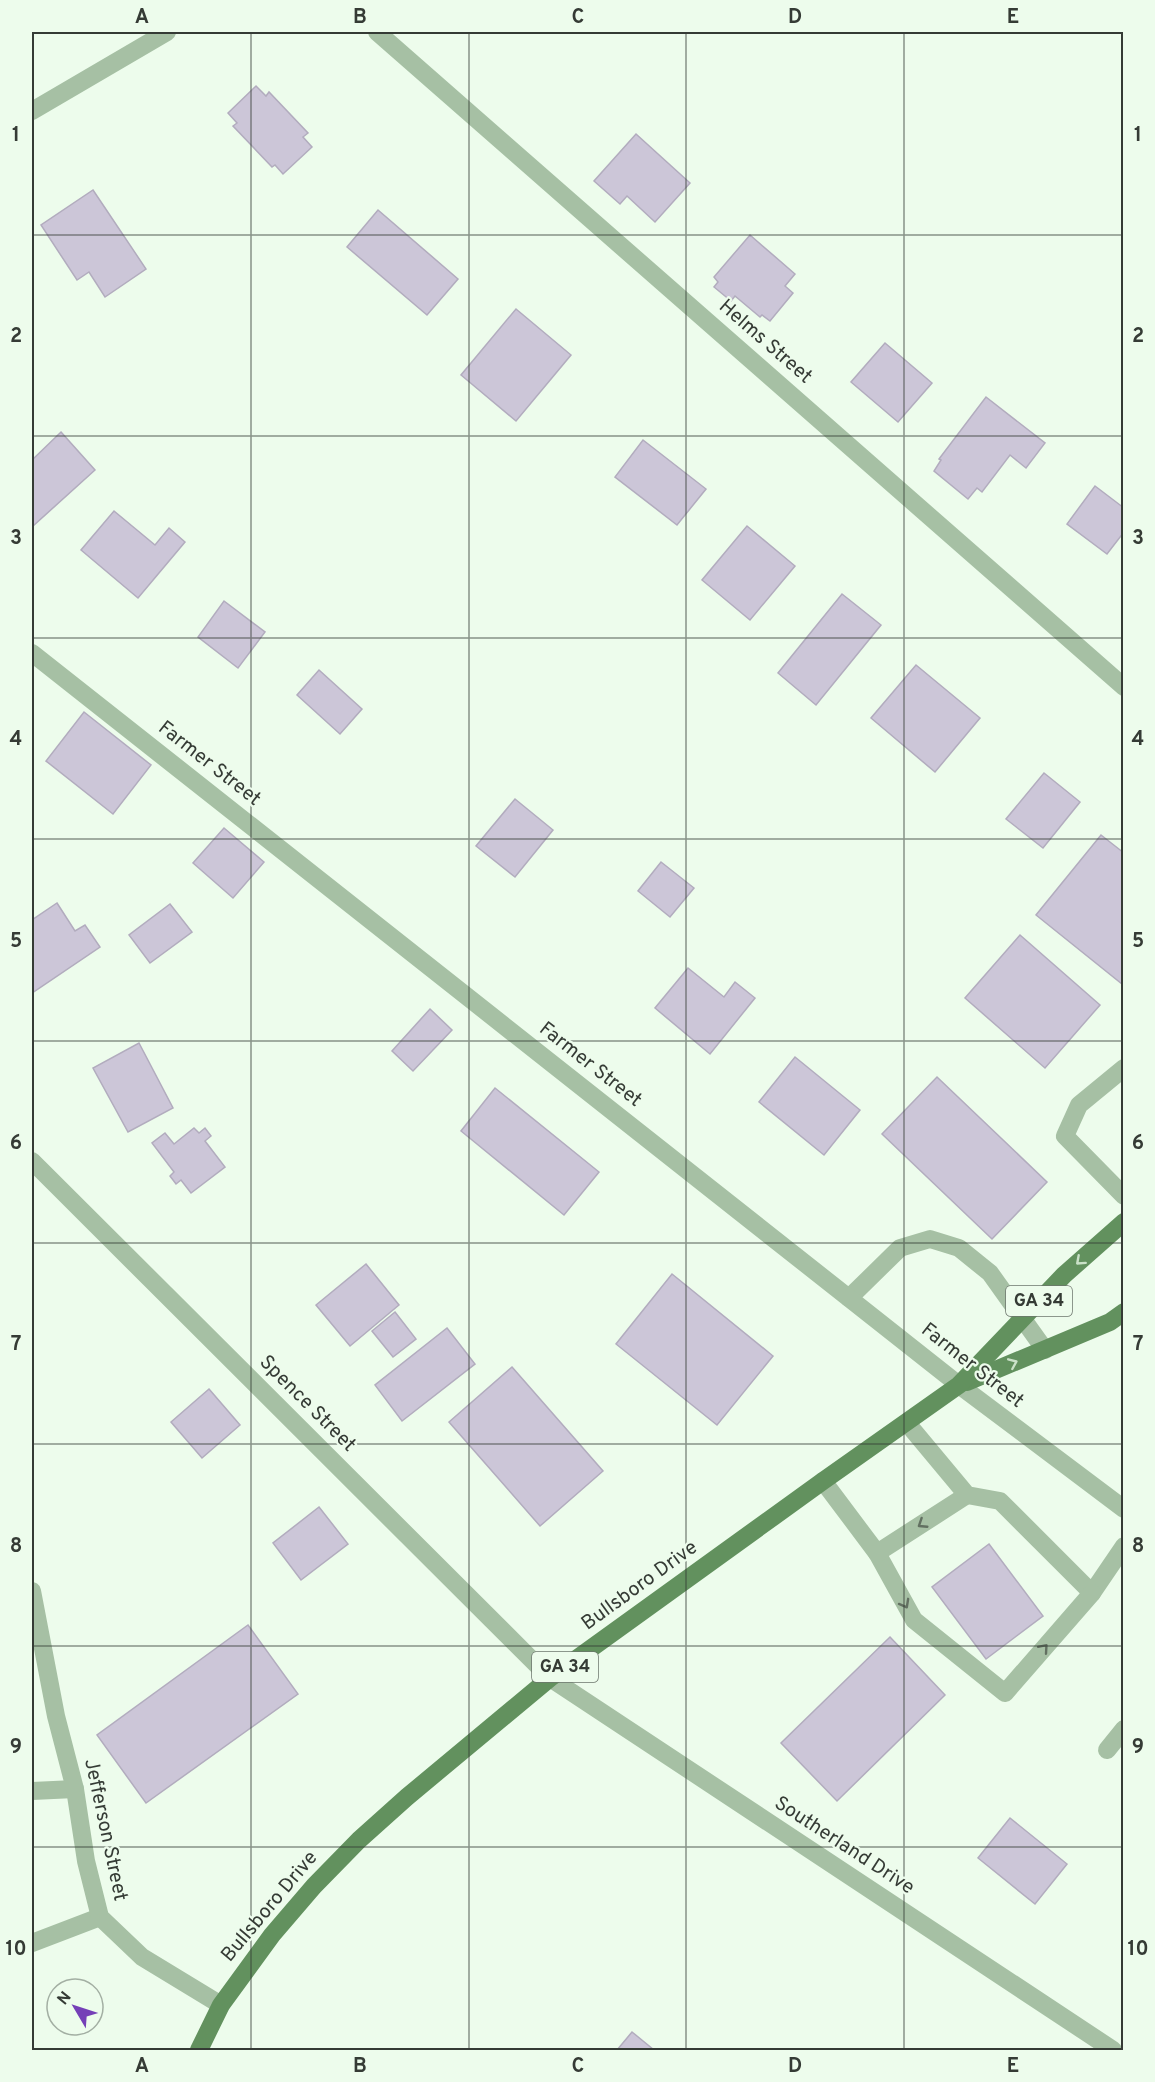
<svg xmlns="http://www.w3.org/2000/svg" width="1155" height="2082" viewBox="0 0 1155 2082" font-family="Overpass,sans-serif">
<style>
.building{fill:#ccc6d8;stroke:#b2acbe;stroke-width:1.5}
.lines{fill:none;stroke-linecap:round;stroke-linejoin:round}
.service{stroke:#a6c0a4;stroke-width:18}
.minor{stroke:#a6c0a4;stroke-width:18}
.tertiary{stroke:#a6c0a4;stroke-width:18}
.primary{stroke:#62915e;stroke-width:18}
.oneway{stroke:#cae1c8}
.oneway2{stroke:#627061}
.grid{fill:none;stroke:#353b35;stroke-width:1.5;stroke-opacity:0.55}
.labels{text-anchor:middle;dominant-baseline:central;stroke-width:4.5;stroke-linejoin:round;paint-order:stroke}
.shield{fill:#edfcec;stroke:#6c756c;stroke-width:1.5}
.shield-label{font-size:18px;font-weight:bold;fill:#353b35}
.street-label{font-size:20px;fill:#353b35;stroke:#edfcec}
.neatline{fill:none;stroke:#353b35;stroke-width:2}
.grid-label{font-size:20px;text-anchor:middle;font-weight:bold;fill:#353b35}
</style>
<rect width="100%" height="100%" fill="#edfcec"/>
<g class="building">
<path d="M 256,86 L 266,96 L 269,92 L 308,133 L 303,137 L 312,147 L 283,174 L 275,165 L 272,167 L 233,126 L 237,123 L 228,113 Z"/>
<path d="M 636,134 L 690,183 L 655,222 L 627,196 L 620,204 L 594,181 Z"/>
<path d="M 93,190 L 146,269 L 105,297 L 89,272 L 77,280 L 41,225 Z"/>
<path d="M 378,210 L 458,279 L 427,315 L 347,247 Z"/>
<path d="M 750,235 L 795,274 L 785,286 L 793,293 L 770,321 L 762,315 L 760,317 L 735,296 L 731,301 L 714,287 L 718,282 L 714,277 Z"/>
<path d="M 516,309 L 571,355 L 516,421 L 461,375 Z"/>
<path d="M 885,343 L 932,383 L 898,422 L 851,382 Z"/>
<path d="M 986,397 L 1045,443 L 1026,468 L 1010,455 L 982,492 L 977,488 L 968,499 L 934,471 L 941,460 L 939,459 Z"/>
<path d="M 61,432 L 95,470 L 33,526 L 32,524 L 32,460 Z"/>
<path d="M 643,440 L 706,489 L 677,525 L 615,477 Z"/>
<path d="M 1095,486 L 1124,508 L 1124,532 L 1107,554 L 1067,524 Z"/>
<path d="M 114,511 L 155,545 L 169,528 L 185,542 L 138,598 L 81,550 Z"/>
<path d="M 747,526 L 795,566 L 750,620 L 702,580 Z"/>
<path d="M 842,594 L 881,625 L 816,705 L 778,673 Z"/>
<path d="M 224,601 L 265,632 L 238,668 L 198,637 Z"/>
<path d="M 916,665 L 980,718 L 935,772 L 871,718 Z"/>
<path d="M 319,670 L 362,709 L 340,734 L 297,695 Z"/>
<path d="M 84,712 L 151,765 L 113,814 L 46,761 Z"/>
<path d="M 1044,773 L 1080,802 L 1043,848 L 1006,819 Z"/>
<path d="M 515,799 L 553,830 L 515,877 L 476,846 Z"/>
<path d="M 224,828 L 264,862 L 233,898 L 193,863 Z"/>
<path d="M 1101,835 L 1124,853 L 1124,982 L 1122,984 L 1036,915 Z"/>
<path d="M 661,862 L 694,888 L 670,917 L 638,891 Z"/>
<path d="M 57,903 L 75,931 L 85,925 L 100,947 L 32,993 L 32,920 Z"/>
<path d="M 170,904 L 192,932 L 150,963 L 129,935 Z"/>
<path d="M 1020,935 L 1100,1005 L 1045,1068 L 965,998 Z"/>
<path d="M 688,968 L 724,997 L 735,982 L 755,998 L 710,1054 L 655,1008 Z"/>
<path d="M 430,1009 L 452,1030 L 413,1071 L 392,1051 Z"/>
<path d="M 139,1043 L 173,1108 L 128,1132 L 93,1068 Z"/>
<path d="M 795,1057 L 860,1110 L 824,1155 L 759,1102 Z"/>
<path d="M 937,1077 L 1047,1182 L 992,1239 L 882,1134 Z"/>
<path d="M 495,1088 L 599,1172 L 564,1215 L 461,1131 Z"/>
<path d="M 194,1128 L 199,1133 L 205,1128 L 211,1136 L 205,1141 L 225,1167 L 191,1193 L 181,1180 L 176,1184 L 170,1176 L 174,1172 L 152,1143 L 165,1133 L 174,1144 Z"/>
<path d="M 366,1264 L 399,1305 L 350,1346 L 316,1305 Z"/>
<path d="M 672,1274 L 773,1356 L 717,1425 L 616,1344 Z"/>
<path d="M 395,1312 L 416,1339 L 393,1357 L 372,1331 Z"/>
<path d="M 447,1328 L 475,1364 L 402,1421 L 375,1385 Z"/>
<path d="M 512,1367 L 603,1471 L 540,1526 L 449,1422 Z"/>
<path d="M 209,1389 L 240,1425 L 202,1458 L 171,1422 Z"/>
<path d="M 319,1507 L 348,1544 L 301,1580 L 273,1543 Z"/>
<path d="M 989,1544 L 1043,1616 L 986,1659 L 932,1587 Z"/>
<path d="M 248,1625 L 298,1694 L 146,1803 L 97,1735 Z"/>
<path d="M 890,1637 L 945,1695 L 837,1801 L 781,1743 Z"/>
<path d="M 1010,1818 L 1067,1864 L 1035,1904 L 978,1858 Z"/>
<path d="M 632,2032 L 654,2050 L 617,2050 Z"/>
</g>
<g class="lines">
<g class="service">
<path d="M 1124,1068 L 1079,1105 L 1065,1136 L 1124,1196"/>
<path d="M 849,1298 L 900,1248 L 930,1239 L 959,1248 L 990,1273 L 1045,1350"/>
<path d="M 907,1423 L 967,1495 L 1000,1501 L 1092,1593 L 1124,1546"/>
<path d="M 823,1481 L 877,1553 L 914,1620 L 1005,1693 L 1092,1593"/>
<path d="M 877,1553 L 967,1495"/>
<path d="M 1107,1750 L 1124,1729"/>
<path d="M 32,1791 L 75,1789"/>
<path d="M 32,1943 L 100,1917"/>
</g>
<g class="minor">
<path d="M 377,32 L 1124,687"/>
<path d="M 32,111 L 167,32"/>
<path d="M 32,653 L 959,1385"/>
<path d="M 32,1161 L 550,1678 L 1113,2050"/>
</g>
<g class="tertiary">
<path d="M 959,1385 L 1124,1509"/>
<path d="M 32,1591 L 56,1716 L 75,1789 L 86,1861 L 100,1917 L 142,1957 L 221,2005"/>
</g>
<g class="primary">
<path d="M 967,1382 L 1110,1322 L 1124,1312"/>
<path d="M 199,2050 L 221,2005 L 272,1935 L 314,1886 L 359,1840 L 407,1797 L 550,1678 L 823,1481 L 959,1385 L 1064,1275 L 1124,1222"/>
</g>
</g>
<defs><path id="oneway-chevron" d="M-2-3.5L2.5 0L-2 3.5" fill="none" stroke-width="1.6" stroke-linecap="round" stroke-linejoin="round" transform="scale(1.5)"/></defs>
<g class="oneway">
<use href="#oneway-chevron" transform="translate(1080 1261) rotate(138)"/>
<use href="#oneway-chevron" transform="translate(1013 1363) rotate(-23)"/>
</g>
<g class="oneway2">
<use href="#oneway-chevron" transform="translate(922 1524) rotate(147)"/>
<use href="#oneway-chevron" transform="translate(905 1604) rotate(61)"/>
<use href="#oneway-chevron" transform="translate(1044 1648) rotate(-49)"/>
</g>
<path class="grid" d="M 251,32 L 251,2050M 469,32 L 469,2050M 686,32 L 686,2050M 904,32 L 904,2050M 32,235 L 1124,235M 32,436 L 1124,436M 32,638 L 1124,638M 32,839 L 1124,839M 32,1041 L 1124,1041M 32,1243 L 1124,1243M 32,1444 L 1124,1444M 32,1646 L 1124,1646M 32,1847 L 1124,1847"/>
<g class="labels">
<g class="shield">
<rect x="1006" y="1286" width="66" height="30" rx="4.5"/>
<rect x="532" y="1652" width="66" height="30" rx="4.5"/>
</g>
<g class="shield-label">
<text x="1039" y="1301">GA 34</text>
<text x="565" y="1667">GA 34</text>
</g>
<g class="street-label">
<text transform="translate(765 342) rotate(41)">Helms Street</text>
<text transform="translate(209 764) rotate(38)">Farmer Street</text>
<text transform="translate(590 1065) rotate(38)">Farmer Street</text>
<text transform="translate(972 1366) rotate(38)">Farmer Street</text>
<text transform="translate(307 1404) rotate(45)">Spence Street</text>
<text transform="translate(640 1586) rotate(-36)">Bullsboro Drive</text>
<text transform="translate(105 1830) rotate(78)">Jefferson Street</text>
<text transform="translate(844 1846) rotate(33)">Southerland Drive</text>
<text transform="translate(270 1907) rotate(-50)">Bullsboro Drive</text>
</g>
</g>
<rect width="1155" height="2082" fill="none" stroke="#edfcec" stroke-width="66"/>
<g transform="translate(75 2007) rotate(309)"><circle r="28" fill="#edfcec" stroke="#a3afa3" stroke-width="1.5"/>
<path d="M0-4.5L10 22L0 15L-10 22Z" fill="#7540b7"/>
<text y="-9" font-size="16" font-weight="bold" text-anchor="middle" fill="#353b35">N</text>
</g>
<rect x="33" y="33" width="1089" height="2016" class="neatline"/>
<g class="grid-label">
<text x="142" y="23">A</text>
<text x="360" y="23">B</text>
<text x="578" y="23">C</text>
<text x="795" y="23">D</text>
<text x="1013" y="23">E</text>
<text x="16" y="141">1</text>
<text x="1138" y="141">1</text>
<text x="16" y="342">2</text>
<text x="1138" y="342">2</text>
<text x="16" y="544">3</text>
<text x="1138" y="544">3</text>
<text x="16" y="745">4</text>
<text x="1138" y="745">4</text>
<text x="16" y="947">5</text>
<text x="1138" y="947">5</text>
<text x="16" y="1149">6</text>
<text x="1138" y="1149">6</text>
<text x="16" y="1350">7</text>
<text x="1138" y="1350">7</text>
<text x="16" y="1552">8</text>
<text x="1138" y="1552">8</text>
<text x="16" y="1753">9</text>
<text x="1138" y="1753">9</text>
<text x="16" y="1955">10</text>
<text x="1138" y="1955">10</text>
<text x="142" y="2072">A</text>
<text x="360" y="2072">B</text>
<text x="578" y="2072">C</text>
<text x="795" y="2072">D</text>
<text x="1013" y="2072">E</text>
</g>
</svg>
